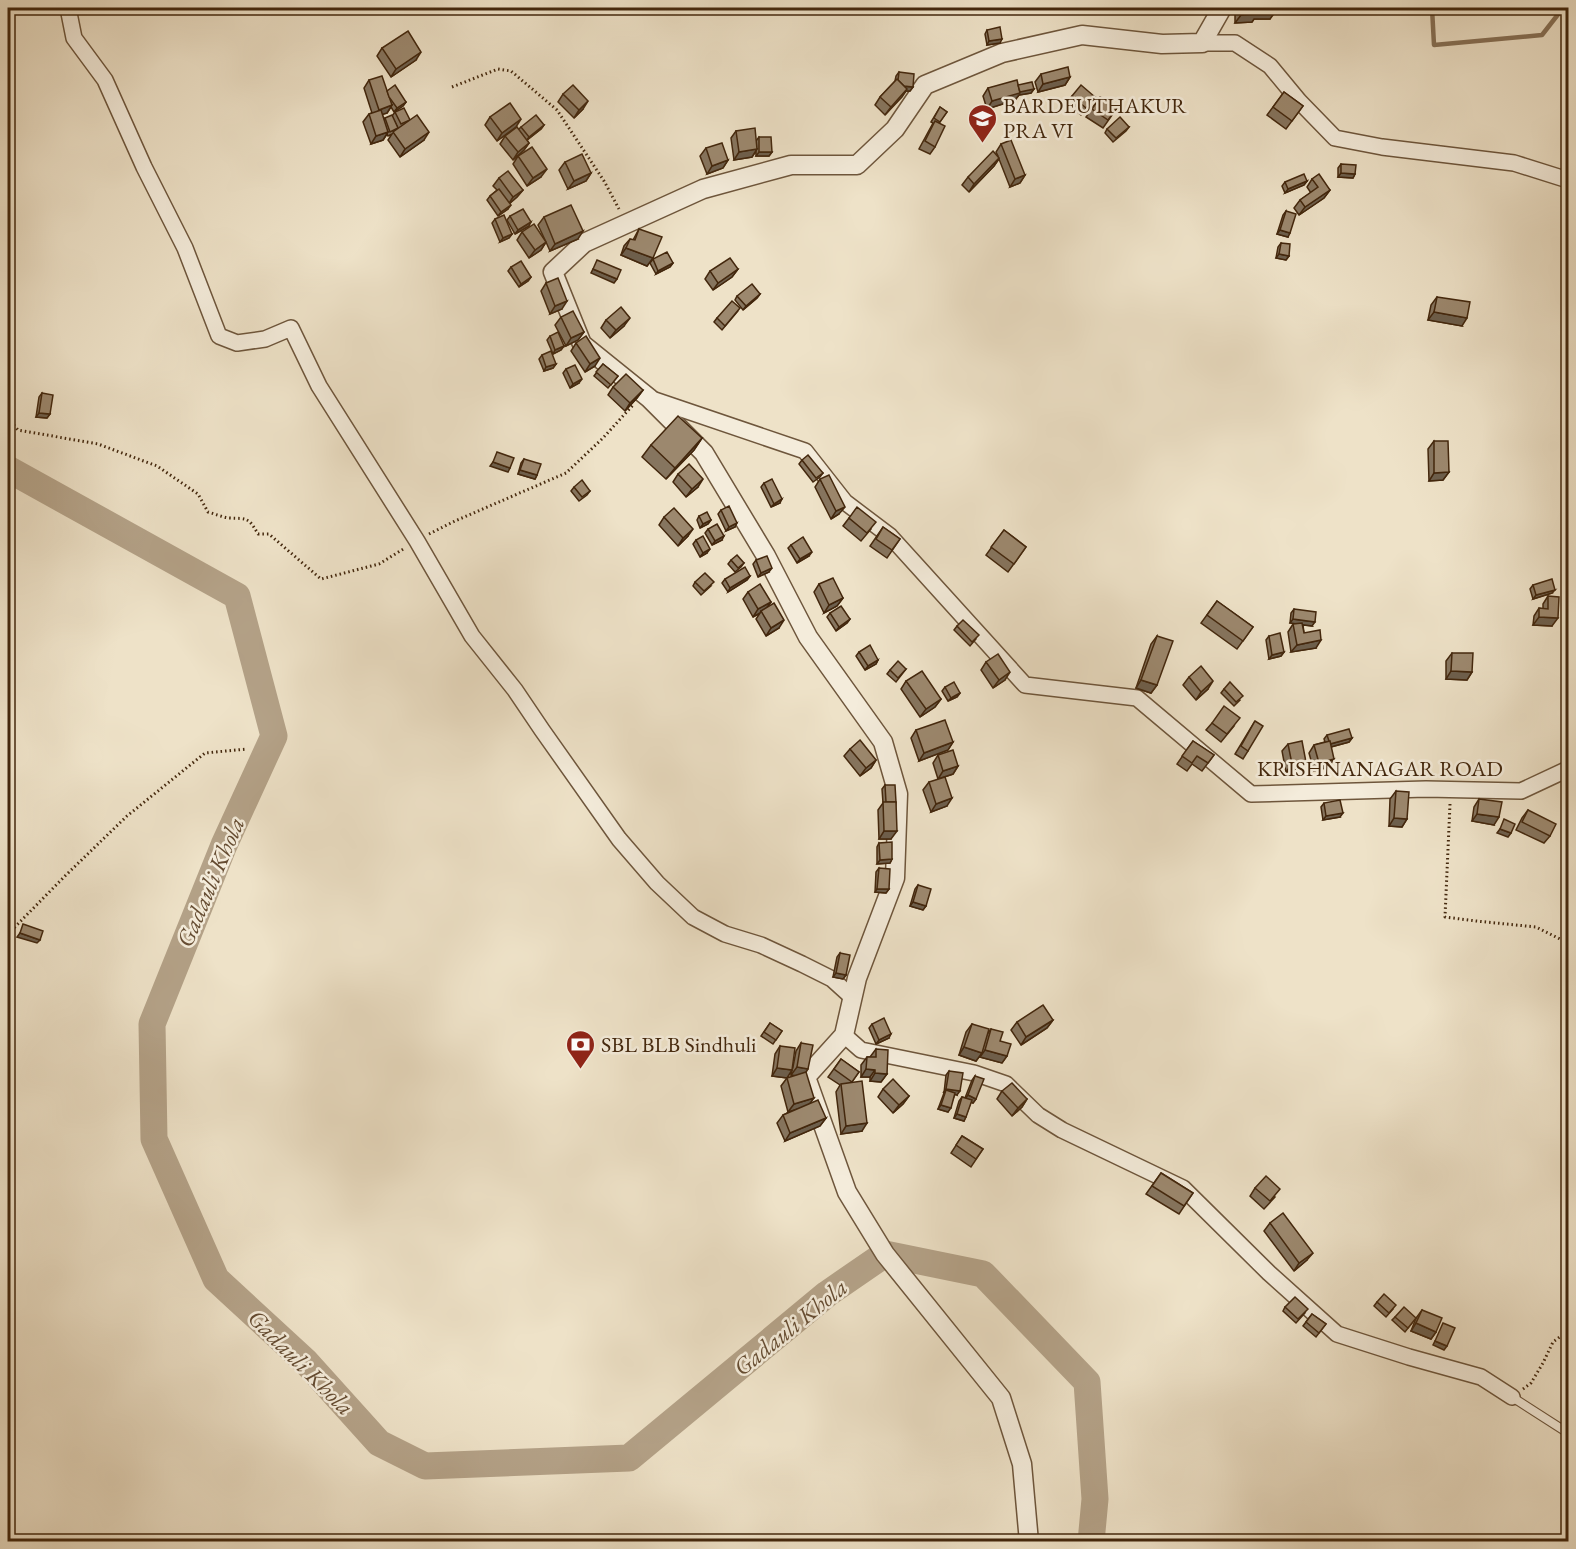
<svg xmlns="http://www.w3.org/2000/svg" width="1576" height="1549" viewBox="0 0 1576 1549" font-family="'EB Garamond',serif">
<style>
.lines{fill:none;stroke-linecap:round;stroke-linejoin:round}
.stream{stroke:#877157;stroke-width:4.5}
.river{stroke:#b4a288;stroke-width:27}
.service-casing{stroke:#6e563c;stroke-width:10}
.minor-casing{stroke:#6e563c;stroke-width:18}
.tertiary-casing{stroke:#6e563c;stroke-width:21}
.path{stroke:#43270d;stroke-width:3;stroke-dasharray:1.5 3;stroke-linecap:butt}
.service{stroke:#f4ecdb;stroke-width:8}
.minor{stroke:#f4ecdb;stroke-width:15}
.tertiary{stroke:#f4ecdb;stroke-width:18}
.wall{fill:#86755f;stroke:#43270d;stroke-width:1.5}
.shaded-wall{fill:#6d5f4d;stroke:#43270d;stroke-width:1.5}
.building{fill:#9c886e;stroke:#43270d;stroke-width:1.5}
.labels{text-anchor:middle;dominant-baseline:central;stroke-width:5;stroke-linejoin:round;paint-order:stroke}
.poi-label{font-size:22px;fill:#43270d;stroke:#f4ecdb;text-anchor:start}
.street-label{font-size:22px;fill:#43270d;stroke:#f4ecdb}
.water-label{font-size:24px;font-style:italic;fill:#654c32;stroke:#f4ecdb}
</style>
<rect width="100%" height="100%" fill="#eee2c8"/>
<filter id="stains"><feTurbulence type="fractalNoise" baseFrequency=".00333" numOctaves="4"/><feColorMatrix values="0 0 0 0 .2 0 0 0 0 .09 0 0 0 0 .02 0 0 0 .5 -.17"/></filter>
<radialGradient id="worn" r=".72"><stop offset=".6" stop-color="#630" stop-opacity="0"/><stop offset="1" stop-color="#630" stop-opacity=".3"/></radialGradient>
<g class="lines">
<path class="stream" d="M 1432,8 L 1434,45 L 1542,35 L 1563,8"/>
<path class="river" d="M 8,469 L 237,596 L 274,736 L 224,845 L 152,1024 L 154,1139 L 216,1279 L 306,1362 L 379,1443 L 425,1466 L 629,1458 L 827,1294 L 885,1254 L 983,1274 L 1087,1382 L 1095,1499 L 1091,1542"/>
<defs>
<path id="service" d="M 1512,1397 L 1568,1433"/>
<g id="minor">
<path d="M 68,8 L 74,38 L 105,80 L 144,167 L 185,248 L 219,336 L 237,343 L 265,339 L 291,328 L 319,386 L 417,541 L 472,636 L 515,690 L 542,730 L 619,839 L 657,883 L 693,917 L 725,934 L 761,945 L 802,964 L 832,979 L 853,998"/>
<path d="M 1202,43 L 1235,43 L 1270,66 L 1299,101 L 1335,138 L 1382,147 L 1514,163 L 1568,180"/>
<path d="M 649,398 L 805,451 L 845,502 L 890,536 L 1025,685 L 1137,698 L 1251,794 L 1426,789 L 1521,791 L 1568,769"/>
<path d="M 844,1035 L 861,1050 L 974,1073 L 1006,1084 L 1038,1115 L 1062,1130 L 1183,1188 L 1269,1273 L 1337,1334 L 1409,1357 L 1481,1377 L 1512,1397"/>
</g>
<path id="tertiary" d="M 1029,1542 L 1022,1464 L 1001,1398 L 885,1254 L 847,1192 L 806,1077 L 844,1035 L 857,978 L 895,878 L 898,794 L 883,742 L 808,637 L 766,556 L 704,453 L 649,398 L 582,344 L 553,272 L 584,243 L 703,189 L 791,165 L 857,165 L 895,129 L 925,85 L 1002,53 L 1082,35 L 1162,44 L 1202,43 L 1222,8"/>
</defs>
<use href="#service" class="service-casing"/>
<use href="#minor" class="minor-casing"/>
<use href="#tertiary" class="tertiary-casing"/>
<g class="path">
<path d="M 452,87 L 498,69 L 511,71 L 557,110 L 604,181 L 619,209"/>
<path d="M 8,418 L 18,430 L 98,444 L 157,466 L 198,494 L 208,512 C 215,514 222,517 229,518 C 246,519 248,516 258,534 L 269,534 L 321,579 L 379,564 L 405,548"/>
<path d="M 429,534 L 455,521 L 566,473 L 603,438 L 633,405"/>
<path d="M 1450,804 L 1445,917 L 1476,921 L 1536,927 L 1568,943"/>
<path d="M 8,934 L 66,875 L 127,816 L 205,753 L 247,749"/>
<path d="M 1523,1389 L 1531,1383 L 1543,1363 L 1553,1342 L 1561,1336 L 1568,1336"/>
</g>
<use href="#service" class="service"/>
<use href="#minor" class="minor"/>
<use href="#tertiary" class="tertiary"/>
</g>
<g class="wall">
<path d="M 1235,8 L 1275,8 L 1270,19 L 1254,19 L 1252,22 L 1235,23 Z"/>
<path d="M 987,30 L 1000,43 L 987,45 L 985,34 Z"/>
<path d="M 382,48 L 416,60 L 391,77 L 377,56 Z"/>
<path d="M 899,72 L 913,87 L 910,91 L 906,91 L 885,115 L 875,105 L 880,97 L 895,81 L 896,76 Z"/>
<path d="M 1041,74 L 1070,77 L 1065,85 L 1038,92 L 1035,82 Z"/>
<path d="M 369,80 L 406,102 L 403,106 L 394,112 L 391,107 L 387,113 L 382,114 L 384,120 L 385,118 L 398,128 L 392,116 L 395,112 L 410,120 L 424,140 L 400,157 L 388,140 L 392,134 L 388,136 L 387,134 L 383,140 L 371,144 L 363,122 L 369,114 L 372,113 L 364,88 Z"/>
<path d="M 1018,85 L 1034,89 L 1031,93 L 1019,95 L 1015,100 L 987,109 L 983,96 L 988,88 Z"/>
<path d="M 1284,92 L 1303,106 L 1286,129 L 1267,115 Z"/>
<path d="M 563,94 L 583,109 L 574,118 L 558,102 Z"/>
<path d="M 1072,96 L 1095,97 L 1081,115 L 1066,103 Z"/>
<path d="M 1100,97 L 1117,108 L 1103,128 L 1086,117 Z"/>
<path d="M 940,107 L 947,112 L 939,123 L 935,147 L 930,154 L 919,149 L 933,123 L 931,122 Z"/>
<path d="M 490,117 L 516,127 L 497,141 L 485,125 Z"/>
<path d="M 544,125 L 541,129 L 527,140 L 529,143 L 524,150 L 513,160 L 500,144 L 505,136 L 519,129 L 521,127 Z"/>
<path d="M 1129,127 L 1126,131 L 1113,142 L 1105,133 L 1107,129 Z"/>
<path d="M 736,131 L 756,141 L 759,137 L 772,152 L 769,156 L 756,156 L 756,151 L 752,157 L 734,160 L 731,138 Z"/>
<path d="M 1001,144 L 1025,175 L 1020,183 L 1010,187 L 999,159 L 994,166 L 969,192 L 962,185 L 968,177 L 998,156 L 996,152 Z"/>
<path d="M 706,148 L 728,160 L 723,168 L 707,174 L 700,156 Z"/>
<path d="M 518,156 L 541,177 L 527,186 L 513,164 Z"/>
<path d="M 565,162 L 591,173 L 586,181 L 568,189 L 559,170 Z"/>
<path d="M 1341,164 L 1355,174 L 1353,178 L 1338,177 L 1338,168 Z"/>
<path d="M 499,178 L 523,190 L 517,197 L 510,203 L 508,209 L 498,216 L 487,200 L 490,196 L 497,190 L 493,186 Z"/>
<path d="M 1312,179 L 1330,190 L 1324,198 L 1299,215 L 1294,208 L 1300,200 L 1311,193 L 1307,187 Z"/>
<path d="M 1307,181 L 1304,185 L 1285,193 L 1282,186 L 1285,182 Z"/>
<path d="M 1286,211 L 1288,237 L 1277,234 L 1283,215 Z"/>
<path d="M 510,216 L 529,226 L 515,234 L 507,220 Z"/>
<path d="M 544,217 L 578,239 L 550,251 L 546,242 L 541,250 L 529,258 L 517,240 L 522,232 L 545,240 L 538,225 Z"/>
<path d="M 495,219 L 512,234 L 509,238 L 500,242 L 492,223 Z"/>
<path d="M 639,229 L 653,258 L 647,266 L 621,255 L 624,246 L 630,239 L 633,240 Z"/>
<path d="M 1281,243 L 1289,256 L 1286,260 L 1276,258 L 1278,247 Z"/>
<path d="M 653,259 L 673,263 L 670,267 L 656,274 L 650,263 Z"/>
<path d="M 511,267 L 531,277 L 528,281 L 519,287 L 508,271 Z"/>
<path d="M 738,269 L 732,277 L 713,290 L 705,279 L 710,271 Z"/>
<path d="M 546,283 L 562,309 L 550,314 L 541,291 Z"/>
<path d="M 760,294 L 757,298 L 743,310 L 735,300 L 737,296 Z"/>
<path d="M 1437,297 L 1462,326 L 1428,320 L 1431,305 Z"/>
<path d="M 737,312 L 722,330 L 714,322 L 717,318 Z"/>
<path d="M 561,317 L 584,332 L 578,340 L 566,346 L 555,325 Z"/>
<path d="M 606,320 L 624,326 L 610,338 L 601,328 Z"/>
<path d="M 550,336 L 564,346 L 561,350 L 553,354 L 547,340 Z"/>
<path d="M 576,343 L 595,366 L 585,372 L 571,351 Z"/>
<path d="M 542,355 L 556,364 L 553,368 L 544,371 L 539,359 Z"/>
<path d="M 603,364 L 618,376 L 608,388 L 594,376 Z"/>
<path d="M 566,369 L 579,383 L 570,388 L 563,373 Z"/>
<path d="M 613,387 L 643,390 L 637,398 L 625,411 L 608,395 Z"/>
<path d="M 42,393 L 50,414 L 47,418 L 36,417 L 39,397 Z"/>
<path d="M 702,438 L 694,450 L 666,479 L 642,457 L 651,445 Z"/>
<path d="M 1434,441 L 1449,472 L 1443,480 L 1429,481 L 1428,449 Z"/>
<path d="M 524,459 L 537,475 L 535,479 L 518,474 L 521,463 Z"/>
<path d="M 802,460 L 823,473 L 820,477 L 813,482 L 799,464 Z"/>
<path d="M 678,474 L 698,487 L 686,497 L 673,482 Z"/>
<path d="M 820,479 L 839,514 L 831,519 L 815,487 Z"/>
<path d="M 764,483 L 780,503 L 771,507 L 761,487 Z"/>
<path d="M 574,487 L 590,491 L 587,495 L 579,501 L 571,491 Z"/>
<path d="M 721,510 L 735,527 L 726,531 L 718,514 Z"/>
<path d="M 699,516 L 711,520 L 708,524 L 700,528 L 697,520 Z"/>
<path d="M 664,517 L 688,536 L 678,546 L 659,525 Z"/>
<path d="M 849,518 L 871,529 L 861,541 L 843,526 Z"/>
<path d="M 883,527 L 900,539 L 887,558 L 870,546 Z"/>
<path d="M 708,529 L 722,540 L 712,545 L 705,533 Z"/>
<path d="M 1004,530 L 1026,547 L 1008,572 L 986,555 Z"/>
<path d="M 696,540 L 707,553 L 700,557 L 693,544 Z"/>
<path d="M 791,545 L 809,556 L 797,563 L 788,548 Z"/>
<path d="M 731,560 L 744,563 L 741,567 L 735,572 L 728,564 Z"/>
<path d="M 756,560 L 769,572 L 758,577 L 753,564 Z"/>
<path d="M 750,576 L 747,580 L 728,592 L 722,583 L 725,579 Z"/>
<path d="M 695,582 L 711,586 L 701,595 L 693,586 Z"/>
<path d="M 819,584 L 843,598 L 837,606 L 824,613 L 814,592 Z"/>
<path d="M 1533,585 L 1552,593 L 1533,599 L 1530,589 Z"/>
<path d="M 748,592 L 771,602 L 766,608 L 779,628 L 766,636 L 756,619 L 760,613 L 753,617 L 743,599 Z"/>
<path d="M 1548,596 L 1552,626 L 1533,625 L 1534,616 L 1539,608 L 1543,609 L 1543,604 Z"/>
<path d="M 1217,601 L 1253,627 L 1237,649 L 1201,623 Z"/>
<path d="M 1294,609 L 1312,626 L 1303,625 L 1304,633 L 1316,648 L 1291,652 L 1288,632 L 1293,624 L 1296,624 L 1290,623 L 1291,613 Z"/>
<path d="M 830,613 L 850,619 L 847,623 L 836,631 L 827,617 Z"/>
<path d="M 957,626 L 976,639 L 970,646 L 954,630 Z"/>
<path d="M 1157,636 L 1157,685 L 1151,693 L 1136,688 L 1151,644 Z"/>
<path d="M 1269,636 L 1284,652 L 1281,656 L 1269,659 L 1266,640 Z"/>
<path d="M 859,652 L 878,660 L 876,664 L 865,670 L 856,656 Z"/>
<path d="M 1452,653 L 1472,672 L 1467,680 L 1446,679 L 1446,661 Z"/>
<path d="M 986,662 L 1005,680 L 993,688 L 981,670 Z"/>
<path d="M 906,669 L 896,682 L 887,674 L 890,670 Z"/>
<path d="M 1189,677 L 1208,689 L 1196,700 L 1183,685 Z"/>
<path d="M 906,681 L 941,699 L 935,707 L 920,717 L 901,689 Z"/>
<path d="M 945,687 L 960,693 L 957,697 L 948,701 L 942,691 Z"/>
<path d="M 1224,689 L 1240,700 L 1234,706 L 1221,693 Z"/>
<path d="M 1255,721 L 1248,751 L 1243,759 L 1235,754 Z"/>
<path d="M 1212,723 L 1234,726 L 1221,742 L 1206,730 Z"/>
<path d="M 916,730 L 953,742 L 948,750 L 919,761 L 911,738 Z"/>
<path d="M 1327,735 L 1352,738 L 1349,742 L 1331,747 L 1329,767 L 1314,771 L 1309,753 L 1314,745 L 1325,742 L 1324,739 Z"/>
<path d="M 1193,741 L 1214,755 L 1202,771 L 1192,764 L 1187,771 L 1177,764 Z"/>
<path d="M 1288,744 L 1306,762 L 1301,769 L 1286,772 L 1282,751 Z"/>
<path d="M 850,749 L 876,760 L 871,768 L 860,776 L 844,756 Z"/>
<path d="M 938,755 L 958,766 L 953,774 L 938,779 L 933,763 Z"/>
<path d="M 929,782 L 947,806 L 931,812 L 923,790 Z"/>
<path d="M 885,785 L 896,803 L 891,839 L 879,839 L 878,810 L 883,803 L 882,789 Z"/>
<path d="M 1396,791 L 1407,819 L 1402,827 L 1389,826 L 1390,799 Z"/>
<path d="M 1479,799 L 1494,825 L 1472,821 L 1474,807 Z"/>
<path d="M 1324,803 L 1340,817 L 1323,820 L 1321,807 Z"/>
<path d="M 1528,810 L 1550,836 L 1544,843 L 1516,830 L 1522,818 Z"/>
<path d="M 879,843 L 892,859 L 890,863 L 877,864 L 877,847 Z"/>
<path d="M 879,868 L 889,889 L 886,893 L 875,892 L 876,872 Z"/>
<path d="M 918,885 L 926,906 L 923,910 L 910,906 L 915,889 Z"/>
<path d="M 840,953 L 846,975 L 843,979 L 833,977 L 837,957 Z"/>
<path d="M 1053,1020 L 1047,1028 L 1021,1045 L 1011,1030 L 1017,1022 Z"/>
<path d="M 770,1023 L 782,1031 L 773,1044 L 761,1036 Z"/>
<path d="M 872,1024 L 889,1038 L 876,1044 L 869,1028 Z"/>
<path d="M 972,1024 L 988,1033 L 991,1029 L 1000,1041 L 1007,1056 L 1002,1063 L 980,1057 L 981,1054 L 976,1061 L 959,1055 L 966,1032 Z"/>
<path d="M 801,1043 L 810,1104 L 826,1118 L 820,1126 L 785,1141 L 777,1123 L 783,1115 L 797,1109 L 788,1112 L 781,1086 L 787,1078 L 795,1076 L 791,1075 L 792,1070 L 787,1078 L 772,1076 L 775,1054 L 780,1046 L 793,1067 L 796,1051 Z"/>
<path d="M 876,1049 L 887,1074 L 881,1082 L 870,1081 L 870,1077 L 861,1077 L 861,1065 L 867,1057 L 870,1057 Z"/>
<path d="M 841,1059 L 859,1072 L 851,1083 L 862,1131 L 841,1134 L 836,1092 L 840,1085 L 828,1077 Z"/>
<path d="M 949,1071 L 957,1095 L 955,1094 L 948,1112 L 938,1109 L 944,1093 L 946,1075 Z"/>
<path d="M 975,1076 L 976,1099 L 973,1103 L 971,1102 L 964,1121 L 954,1118 L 959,1101 L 962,1097 L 965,1098 L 972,1080 Z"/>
<path d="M 883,1089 L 909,1096 L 903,1104 L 893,1113 L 878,1097 Z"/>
<path d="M 1002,1091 L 1027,1099 L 1022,1107 L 1012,1116 L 997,1099 Z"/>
<path d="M 962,1136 L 983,1149 L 971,1167 L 951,1153 Z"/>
<path d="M 1161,1173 L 1193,1193 L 1179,1214 L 1146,1194 Z"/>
<path d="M 1255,1188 L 1275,1197 L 1264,1209 L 1250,1196 Z"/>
<path d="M 1270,1223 L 1307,1260 L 1294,1271 L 1264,1231 Z"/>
<path d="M 1377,1302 L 1393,1309 L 1386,1317 L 1374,1306 Z"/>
<path d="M 1285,1307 L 1305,1313 L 1296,1323 L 1283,1311 Z"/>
<path d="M 1422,1310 L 1436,1332 L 1431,1339 L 1411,1331 L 1416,1318 Z"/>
<path d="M 1312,1314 L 1326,1324 L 1316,1337 L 1303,1326 Z"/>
<path d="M 1395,1317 L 1416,1318 L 1405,1332 L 1392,1320 Z"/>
</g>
<g class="shaded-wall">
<path d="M 1257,11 L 1276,11 L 1270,19 L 1254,19 L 1252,22 L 1235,23 L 1241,15 Z"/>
<path d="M 1002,39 L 1000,43 L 987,45 L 989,41 Z"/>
<path d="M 421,52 L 416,60 L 391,77 L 396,69 Z"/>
<path d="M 1070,77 L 1065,85 L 1038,92 L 1043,84 Z"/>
<path d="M 897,86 L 913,87 L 910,91 L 906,91 L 902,97 L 885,115 L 891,107 Z"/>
<path d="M 1034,89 L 1031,93 L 1019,95 L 1015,100 L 987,109 L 992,101 L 1016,92 Z"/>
<path d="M 588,101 L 583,109 L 574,118 L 579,110 Z"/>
<path d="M 406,102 L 403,106 L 394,112 L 397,108 Z"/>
<path d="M 392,105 L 387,113 L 374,117 L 379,110 Z"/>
<path d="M 521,119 L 516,127 L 497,141 L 502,133 Z"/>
<path d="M 544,125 L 541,129 L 526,141 L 529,137 Z"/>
<path d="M 388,132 L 383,140 L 371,144 L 376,136 Z"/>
<path d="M 429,132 L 424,140 L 400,157 L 405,149 Z"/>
<path d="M 529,143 L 524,150 L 513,160 L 518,152 Z"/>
<path d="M 757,149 L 752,157 L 734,160 L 739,152 Z"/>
<path d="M 759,152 L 772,152 L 769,156 L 756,156 Z"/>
<path d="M 999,158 L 994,166 L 969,192 L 974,184 Z"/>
<path d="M 728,160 L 723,168 L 707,174 L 712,166 Z"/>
<path d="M 547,169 L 541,177 L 527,186 L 533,178 Z"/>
<path d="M 591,173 L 586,181 L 568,189 L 574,181 Z"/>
<path d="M 1341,173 L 1355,174 L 1353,178 L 1338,177 Z"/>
<path d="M 1025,175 L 1020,183 L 1010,187 L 1015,179 Z"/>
<path d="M 1307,181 L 1304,185 L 1285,193 L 1288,189 Z"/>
<path d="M 523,190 L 517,197 L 508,205 L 513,197 Z"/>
<path d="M 1330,190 L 1324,198 L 1299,215 L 1305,207 Z"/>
<path d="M 511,205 L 508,209 L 498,216 L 501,212 Z"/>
<path d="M 531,222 L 529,226 L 515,234 L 518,230 Z"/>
<path d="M 1280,230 L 1290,233 L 1288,237 L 1277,234 Z"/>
<path d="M 583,231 L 578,239 L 550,251 L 555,244 Z"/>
<path d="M 512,234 L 509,238 L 500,242 L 503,238 Z"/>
<path d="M 546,242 L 541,250 L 529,258 L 535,250 Z"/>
<path d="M 626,248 L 653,258 L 647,266 L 621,255 Z"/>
<path d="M 1279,254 L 1289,256 L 1286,260 L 1276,258 Z"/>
<path d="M 673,263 L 670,267 L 656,274 L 658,271 Z"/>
<path d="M 593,269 L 617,279 L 614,283 L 591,273 Z"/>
<path d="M 738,269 L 732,277 L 713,290 L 718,283 Z"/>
<path d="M 531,277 L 528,281 L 519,287 L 521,284 Z"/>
<path d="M 760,294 L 757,298 L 743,310 L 746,306 Z"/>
<path d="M 567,301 L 562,309 L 550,314 L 555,306 Z"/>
<path d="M 1434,312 L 1467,318 L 1462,326 L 1428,320 Z"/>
<path d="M 630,318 L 624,326 L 610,338 L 616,330 Z"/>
<path d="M 584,332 L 578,340 L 566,346 L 571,338 Z"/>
<path d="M 564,346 L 561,350 L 553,354 L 555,350 Z"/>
<path d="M 600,358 L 595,366 L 585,372 L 590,364 Z"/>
<path d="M 556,364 L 553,368 L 544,371 L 546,367 Z"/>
<path d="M 582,379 L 579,383 L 570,388 L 573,384 Z"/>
<path d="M 643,390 L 637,398 L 625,411 L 630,403 Z"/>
<path d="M 39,413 L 50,414 L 47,418 L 36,417 Z"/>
<path d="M 702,438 L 694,450 L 666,479 L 675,468 Z"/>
<path d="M 493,462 L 510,468 L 508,472 L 490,466 Z"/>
<path d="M 520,470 L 537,475 L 535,479 L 518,474 Z"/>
<path d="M 1449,472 L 1443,480 L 1429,481 L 1434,473 Z"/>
<path d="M 703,479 L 698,487 L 686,497 L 692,489 Z"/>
<path d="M 782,499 L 780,503 L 771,507 L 774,504 Z"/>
<path d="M 845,507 L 839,514 L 831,519 L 836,511 Z"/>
<path d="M 711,520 L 708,524 L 700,528 L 703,524 Z"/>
<path d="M 737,523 L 735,527 L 726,531 L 729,527 Z"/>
<path d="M 693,529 L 688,536 L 678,546 L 683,538 Z"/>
<path d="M 724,536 L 722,540 L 712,545 L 715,541 Z"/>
<path d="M 710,549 L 707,553 L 700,557 L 703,553 Z"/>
<path d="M 812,552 L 809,556 L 797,563 L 800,559 Z"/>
<path d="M 772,568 L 769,572 L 758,577 L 761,573 Z"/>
<path d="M 750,576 L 747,580 L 728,592 L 730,588 Z"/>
<path d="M 1555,590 L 1552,593 L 1533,599 L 1536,595 Z"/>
<path d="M 843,598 L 837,606 L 824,613 L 829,605 Z"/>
<path d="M 771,602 L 765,610 L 761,611 L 760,613 L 753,617 L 758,609 Z"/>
<path d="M 1539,617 L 1558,618 L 1552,626 L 1533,625 Z"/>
<path d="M 850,619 L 847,623 L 836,631 L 839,627 Z"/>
<path d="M 1293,619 L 1315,622 L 1312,626 L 1290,623 Z"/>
<path d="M 784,620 L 779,628 L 766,636 L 771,628 Z"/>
<path d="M 1321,640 L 1316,648 L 1291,652 L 1297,645 Z"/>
<path d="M 1284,652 L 1281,656 L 1269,659 L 1272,655 Z"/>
<path d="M 878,660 L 876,664 L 865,670 L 868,666 Z"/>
<path d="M 1451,671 L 1472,672 L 1467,680 L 1446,679 Z"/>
<path d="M 1010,672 L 1005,680 L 993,688 L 999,680 Z"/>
<path d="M 1141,680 L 1157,685 L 1151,693 L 1136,688 Z"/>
<path d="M 1213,681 L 1208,689 L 1196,700 L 1201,692 Z"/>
<path d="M 960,693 L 957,697 L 948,701 L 951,698 Z"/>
<path d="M 941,699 L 935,707 L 920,717 L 926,709 Z"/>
<path d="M 1352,738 L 1349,742 L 1327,748 L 1330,744 Z"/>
<path d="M 953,742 L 948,750 L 919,761 L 924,753 Z"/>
<path d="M 1334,759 L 1329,767 L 1314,771 L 1319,763 Z"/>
<path d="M 876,760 L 871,768 L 860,776 L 866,768 Z"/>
<path d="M 1306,762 L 1301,769 L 1286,772 L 1292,764 Z"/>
<path d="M 958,766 L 953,774 L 938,779 L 943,771 Z"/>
<path d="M 952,798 L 947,806 L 931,812 L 936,804 Z"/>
<path d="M 1343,813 L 1340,817 L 1323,820 L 1326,816 Z"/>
<path d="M 1477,814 L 1499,817 L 1494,825 L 1472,821 Z"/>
<path d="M 1394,818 L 1407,819 L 1402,827 L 1389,826 Z"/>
<path d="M 1500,829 L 1511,833 L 1508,837 L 1497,833 Z"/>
<path d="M 884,831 L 897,831 L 891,839 L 879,839 Z"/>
<path d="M 892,859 L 890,863 L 877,864 L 880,860 Z"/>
<path d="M 877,889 L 889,889 L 886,893 L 875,892 Z"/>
<path d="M 913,902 L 926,906 L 923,910 L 910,906 Z"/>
<path d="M 20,933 L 40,940 L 37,943 L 17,937 Z"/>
<path d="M 836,973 L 846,975 L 843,979 L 833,977 Z"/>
<path d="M 1053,1020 L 1047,1028 L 1021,1045 L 1026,1037 Z"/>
<path d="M 891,1034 L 889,1038 L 876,1044 L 879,1040 Z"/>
<path d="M 964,1047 L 982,1053 L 976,1061 L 959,1055 Z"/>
<path d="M 985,1050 L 1007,1056 L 1002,1063 L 980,1057 Z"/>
<path d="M 797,1067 L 808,1069 L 803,1077 L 791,1075 Z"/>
<path d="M 777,1068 L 792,1070 L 787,1078 L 772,1076 Z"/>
<path d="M 866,1069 L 875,1070 L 870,1077 L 861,1077 Z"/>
<path d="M 875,1073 L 887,1074 L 881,1082 L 870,1081 Z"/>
<path d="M 946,1089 L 960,1091 L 957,1095 L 945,1093 L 946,1090 L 943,1093 Z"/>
<path d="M 968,1095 L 976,1099 L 973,1103 L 965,1099 Z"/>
<path d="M 909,1096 L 903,1104 L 893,1113 L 899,1105 Z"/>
<path d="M 814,1098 L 808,1106 L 788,1112 L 794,1104 Z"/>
<path d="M 1027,1099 L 1022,1107 L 1012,1116 L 1018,1108 Z"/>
<path d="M 941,1105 L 951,1108 L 948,1112 L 938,1109 Z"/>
<path d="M 957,1114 L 966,1117 L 964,1121 L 954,1118 Z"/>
<path d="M 826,1118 L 820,1126 L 785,1141 L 790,1133 Z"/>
<path d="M 867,1123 L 862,1131 L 841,1134 L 846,1126 Z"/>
<path d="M 1313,1253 L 1307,1260 L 1294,1271 L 1299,1263 Z"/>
<path d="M 1416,1323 L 1436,1332 L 1431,1339 L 1411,1331 Z"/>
<path d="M 1435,1341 L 1447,1346 L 1444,1350 L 1433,1345 Z"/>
</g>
<g class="building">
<path d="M 1240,8 L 1275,8 L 1276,11 L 1257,11 L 1258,14 L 1241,15 Z"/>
<path d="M 1000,27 L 1002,39 L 989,41 L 987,30 Z"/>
<path d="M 408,31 L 421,52 L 396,69 L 382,48 Z"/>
<path d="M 1068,67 L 1070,77 L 1043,84 L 1041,74 Z"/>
<path d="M 899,72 L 914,74 L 913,87 L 904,86 L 898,80 Z"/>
<path d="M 382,76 L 392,105 L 379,110 L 369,80 Z"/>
<path d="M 897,79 L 907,89 L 891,107 L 880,97 Z"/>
<path d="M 1017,80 L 1020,93 L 992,101 L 988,88 Z"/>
<path d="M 1032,82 L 1034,89 L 1020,92 L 1018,85 Z"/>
<path d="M 395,85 L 406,102 L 397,108 L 389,97 L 387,91 Z"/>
<path d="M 573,85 L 588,101 L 579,110 L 563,94 Z"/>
<path d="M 1081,85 L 1095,97 L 1086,108 L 1072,96 Z"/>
<path d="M 1284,92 L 1303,106 L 1292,121 L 1273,107 Z"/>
<path d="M 1100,97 L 1117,108 L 1108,120 L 1092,109 Z"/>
<path d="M 510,103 L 521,119 L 502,133 L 490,117 Z"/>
<path d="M 940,107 L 947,112 L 940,122 L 934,118 Z"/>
<path d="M 404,108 L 410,120 L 401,124 L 395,112 Z"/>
<path d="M 381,110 L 388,132 L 376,136 L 369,114 Z"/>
<path d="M 392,115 L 398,128 L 390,132 L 385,118 Z"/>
<path d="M 417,115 L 429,132 L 405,149 L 393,132 Z"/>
<path d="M 536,115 L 544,125 L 529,137 L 521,127 Z"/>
<path d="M 1120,117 L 1129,127 L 1116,138 L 1107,129 Z"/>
<path d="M 935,121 L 945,126 L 935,147 L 925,141 Z"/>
<path d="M 517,127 L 529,143 L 518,152 L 505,136 Z"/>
<path d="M 755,128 L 757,149 L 739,152 L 736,131 Z"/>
<path d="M 759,137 L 771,137 L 772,152 L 759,152 Z"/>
<path d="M 1011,140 L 1025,175 L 1015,179 L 1001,144 Z"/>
<path d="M 722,143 L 728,160 L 712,166 L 706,148 Z"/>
<path d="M 532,147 L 547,169 L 533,178 L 518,156 Z"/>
<path d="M 993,151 L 999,158 L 974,184 L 968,177 Z"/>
<path d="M 582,154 L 591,173 L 574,181 L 565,162 Z"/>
<path d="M 1341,164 L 1356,165 L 1355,174 L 1341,173 Z"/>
<path d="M 508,171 L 523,190 L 513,197 L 499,178 Z"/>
<path d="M 1304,174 L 1307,181 L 1288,189 L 1285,182 Z"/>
<path d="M 1319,174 L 1330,190 L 1305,207 L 1300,200 L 1318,187 L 1312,179 Z"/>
<path d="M 499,189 L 511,205 L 501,212 L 490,196 Z"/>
<path d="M 571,205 L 583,231 L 555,244 L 544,217 Z"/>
<path d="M 523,209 L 531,222 L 518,230 L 510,216 Z"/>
<path d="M 1286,211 L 1296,214 L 1290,233 L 1280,230 Z"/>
<path d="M 504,215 L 512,234 L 503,238 L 495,219 Z"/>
<path d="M 534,224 L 546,242 L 535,250 L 522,232 Z"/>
<path d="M 639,229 L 662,237 L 653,258 L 626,248 L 630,239 L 635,240 Z"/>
<path d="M 1281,243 L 1290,244 L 1289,256 L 1279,254 Z"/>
<path d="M 667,252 L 673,263 L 658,271 L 653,259 Z"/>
<path d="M 730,258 L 738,269 L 718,283 L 710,271 Z"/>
<path d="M 597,260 L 621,270 L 617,279 L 593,269 Z"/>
<path d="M 521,261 L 531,277 L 521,284 L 511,267 Z"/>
<path d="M 558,278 L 567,301 L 555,306 L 546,283 Z"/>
<path d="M 752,284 L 760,294 L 746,306 L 737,296 Z"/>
<path d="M 1437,297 L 1470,302 L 1467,318 L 1434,312 Z"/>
<path d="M 732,301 L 740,308 L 725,326 L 717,318 Z"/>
<path d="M 621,307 L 630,318 L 616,330 L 606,320 Z"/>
<path d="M 573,311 L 584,332 L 571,338 L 561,317 Z"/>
<path d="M 558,332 L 564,346 L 555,350 L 550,336 Z"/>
<path d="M 586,336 L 600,358 L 590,364 L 576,343 Z"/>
<path d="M 551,351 L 556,364 L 546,367 L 542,355 Z"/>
<path d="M 603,364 L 618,376 L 611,385 L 596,372 Z"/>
<path d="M 575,365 L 582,379 L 573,384 L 566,369 Z"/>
<path d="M 626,374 L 643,390 L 630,403 L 613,387 Z"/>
<path d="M 42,393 L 53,395 L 50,414 L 39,413 Z"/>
<path d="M 678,416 L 702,438 L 675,468 L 651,445 Z"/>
<path d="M 1434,441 L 1448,441 L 1449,472 L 1434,473 Z"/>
<path d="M 497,452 L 514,458 L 510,468 L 493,462 Z"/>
<path d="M 808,455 L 823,473 L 816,478 L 802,460 Z"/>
<path d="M 524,459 L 541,464 L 537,475 L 520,470 Z"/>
<path d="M 689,464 L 703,479 L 692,489 L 678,474 Z"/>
<path d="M 829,475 L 845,507 L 836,511 L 820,479 Z"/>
<path d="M 772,479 L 782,499 L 774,504 L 764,483 Z"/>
<path d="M 582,480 L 590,491 L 582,497 L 574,487 Z"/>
<path d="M 729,506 L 737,523 L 729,527 L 721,510 Z"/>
<path d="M 857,507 L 876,522 L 867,533 L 849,518 Z"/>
<path d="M 674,508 L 693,529 L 683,538 L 664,517 Z"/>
<path d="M 707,512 L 711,520 L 703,524 L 699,516 Z"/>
<path d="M 717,524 L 724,536 L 715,541 L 708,529 Z"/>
<path d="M 883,527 L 900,539 L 892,550 L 876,539 Z"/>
<path d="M 1004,530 L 1026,547 L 1014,564 L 991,547 Z"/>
<path d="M 703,536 L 710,549 L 703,553 L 696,540 Z"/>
<path d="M 803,537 L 812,552 L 800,559 L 791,545 Z"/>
<path d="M 737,555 L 744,563 L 738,568 L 731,560 Z"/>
<path d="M 767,556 L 772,568 L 761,573 L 756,560 Z"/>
<path d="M 745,567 L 750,576 L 730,588 L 725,579 Z"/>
<path d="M 705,573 L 714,582 L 704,591 L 695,582 Z"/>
<path d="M 833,578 L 843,598 L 829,605 L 819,584 Z"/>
<path d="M 1552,579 L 1555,590 L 1536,595 L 1533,585 Z"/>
<path d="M 760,584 L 771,602 L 758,609 L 748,592 Z"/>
<path d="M 1548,596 L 1559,597 L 1558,618 L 1539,617 L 1539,608 L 1548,609 Z"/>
<path d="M 1217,601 L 1253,627 L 1243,641 L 1207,615 Z"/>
<path d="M 774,603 L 784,620 L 771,628 L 761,611 Z"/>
<path d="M 841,606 L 850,619 L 839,627 L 830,613 Z"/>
<path d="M 1294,609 L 1316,612 L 1315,622 L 1293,619 Z"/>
<path d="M 963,620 L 979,635 L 972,642 L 957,626 Z"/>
<path d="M 1302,623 L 1304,633 L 1320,630 L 1321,640 L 1297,645 L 1293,624 Z"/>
<path d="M 1280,633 L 1284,652 L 1272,655 L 1269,636 Z"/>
<path d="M 1157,636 L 1173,641 L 1157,685 L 1141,680 Z"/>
<path d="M 870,645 L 878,660 L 868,666 L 859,652 Z"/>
<path d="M 1452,653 L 1473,653 L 1472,672 L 1451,671 Z"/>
<path d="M 998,654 L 1010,672 L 999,680 L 986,662 Z"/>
<path d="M 898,661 L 906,669 L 898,678 L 890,670 Z"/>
<path d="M 1201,666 L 1213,681 L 1201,692 L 1189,677 Z"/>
<path d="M 922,671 L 941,699 L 926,709 L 906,681 Z"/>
<path d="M 954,682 L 960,693 L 951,698 L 945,687 Z"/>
<path d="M 1230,682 L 1243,696 L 1236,702 L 1224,689 Z"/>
<path d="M 1224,706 L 1240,718 L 1227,734 L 1212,723 Z"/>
<path d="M 945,720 L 953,742 L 924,753 L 916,730 Z"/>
<path d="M 1255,721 L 1263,726 L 1248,751 L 1241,746 Z"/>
<path d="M 1349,729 L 1352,738 L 1330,744 L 1327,735 Z"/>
<path d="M 860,740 L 876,760 L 866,768 L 850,749 Z"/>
<path d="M 1193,741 L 1214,755 L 1208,763 L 1197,756 L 1192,763 L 1182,756 Z"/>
<path d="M 1302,741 L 1306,762 L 1292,764 L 1288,744 Z"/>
<path d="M 1330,741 L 1334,759 L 1319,763 L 1314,745 Z"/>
<path d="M 953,750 L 958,766 L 943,771 L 938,755 Z"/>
<path d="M 945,777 L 952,798 L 936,804 L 929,782 Z"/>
<path d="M 885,785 L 895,785 L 896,802 L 886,802 Z"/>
<path d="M 1396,791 L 1409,792 L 1407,819 L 1394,818 Z"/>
<path d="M 1479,799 L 1502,802 L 1499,817 L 1477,814 Z"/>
<path d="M 1340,800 L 1343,813 L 1326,816 L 1324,803 Z"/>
<path d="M 883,802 L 896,802 L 897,831 L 884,831 Z"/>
<path d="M 1528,810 L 1556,824 L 1550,836 L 1522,822 Z"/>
<path d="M 1504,819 L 1515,824 L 1511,833 L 1500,829 Z"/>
<path d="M 892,842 L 892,859 L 880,860 L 879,843 Z"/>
<path d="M 879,868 L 890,869 L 889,889 L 877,889 Z"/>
<path d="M 918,885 L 931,889 L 926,906 L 913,902 Z"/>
<path d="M 23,924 L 43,931 L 40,940 L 20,933 Z"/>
<path d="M 840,953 L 850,955 L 846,975 L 836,973 Z"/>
<path d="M 1043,1005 L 1053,1020 L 1026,1037 L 1017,1022 Z"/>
<path d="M 884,1018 L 891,1034 L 879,1040 L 872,1024 Z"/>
<path d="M 770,1023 L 782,1031 L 776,1040 L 764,1032 Z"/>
<path d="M 972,1024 L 989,1029 L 982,1053 L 964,1047 Z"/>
<path d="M 991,1029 L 1003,1032 L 1000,1041 L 1011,1044 L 1007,1056 L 985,1050 Z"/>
<path d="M 801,1043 L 813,1045 L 808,1069 L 797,1067 Z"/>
<path d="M 780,1046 L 795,1048 L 792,1070 L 777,1068 Z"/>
<path d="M 876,1049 L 888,1050 L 887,1074 L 875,1073 L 875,1070 L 866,1069 L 867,1057 L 876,1057 Z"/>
<path d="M 841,1059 L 859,1072 L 852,1082 L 834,1069 Z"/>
<path d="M 949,1071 L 963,1073 L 960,1091 L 946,1089 Z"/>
<path d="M 806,1072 L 814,1098 L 794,1104 L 787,1078 Z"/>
<path d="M 975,1076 L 984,1079 L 976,1099 L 968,1095 Z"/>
<path d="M 893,1079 L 909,1096 L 899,1105 L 883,1089 Z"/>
<path d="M 862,1081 L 867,1123 L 846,1126 L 841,1084 Z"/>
<path d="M 1012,1083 L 1027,1099 L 1018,1108 L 1002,1091 Z"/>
<path d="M 946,1090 L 955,1093 L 951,1108 L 941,1105 Z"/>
<path d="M 962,1097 L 972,1100 L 966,1117 L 957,1114 Z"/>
<path d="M 818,1100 L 826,1118 L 790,1133 L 783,1115 Z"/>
<path d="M 962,1136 L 983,1149 L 976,1159 L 956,1145 Z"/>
<path d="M 1161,1173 L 1193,1193 L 1184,1206 L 1152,1186 Z"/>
<path d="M 1266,1176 L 1280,1189 L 1270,1201 L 1255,1188 Z"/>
<path d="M 1283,1213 L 1313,1253 L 1299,1263 L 1270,1223 Z"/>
<path d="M 1384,1294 L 1396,1305 L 1389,1313 L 1377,1302 Z"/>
<path d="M 1295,1297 L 1308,1309 L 1298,1319 L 1285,1307 Z"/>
<path d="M 1404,1307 L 1416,1318 L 1408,1328 L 1395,1317 Z"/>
<path d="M 1422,1310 L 1442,1318 L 1436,1332 L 1416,1323 Z"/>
<path d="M 1312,1314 L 1326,1324 L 1319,1333 L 1306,1322 Z"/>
<path d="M 1443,1323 L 1455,1328 L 1447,1346 L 1435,1341 Z"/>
</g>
<defs>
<symbol id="school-pin" viewBox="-11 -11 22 30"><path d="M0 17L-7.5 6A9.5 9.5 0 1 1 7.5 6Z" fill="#8f2418" stroke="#f4ecdb"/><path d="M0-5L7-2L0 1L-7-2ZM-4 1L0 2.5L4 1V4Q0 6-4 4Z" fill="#fff"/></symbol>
<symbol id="bank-pin" viewBox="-11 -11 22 30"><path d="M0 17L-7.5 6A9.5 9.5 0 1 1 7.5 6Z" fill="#8f2418" stroke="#f4ecdb"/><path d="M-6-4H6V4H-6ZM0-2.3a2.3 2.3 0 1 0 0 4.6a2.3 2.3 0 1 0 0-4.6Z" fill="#fff"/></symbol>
</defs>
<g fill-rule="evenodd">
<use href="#school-pin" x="966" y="102" width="33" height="45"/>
<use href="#bank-pin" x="564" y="1028" width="33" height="45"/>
</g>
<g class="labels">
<g class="poi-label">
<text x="1003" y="105">BARDEUTHAKUR<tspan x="1003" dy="25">PRA VI</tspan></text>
<text x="601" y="1044">SBL BLB Sindhuli</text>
</g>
<g class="street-label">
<text x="1380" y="768">KRISHNANAGAR ROAD</text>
</g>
<g class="water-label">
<text transform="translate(210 882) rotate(-67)">Gadauli Khola</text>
<text transform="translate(790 1327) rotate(-39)">Gadauli Khola</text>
<text transform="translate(301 1362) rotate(45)">Gadauli Khola</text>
</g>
</g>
<rect width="1576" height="1549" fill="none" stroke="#eee2c8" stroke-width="30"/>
<rect x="9" y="9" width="1558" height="1531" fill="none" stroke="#43270d" stroke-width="3"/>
<rect x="15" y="15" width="1546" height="1519" fill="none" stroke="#43270d" stroke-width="1.5"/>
<rect width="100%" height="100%" filter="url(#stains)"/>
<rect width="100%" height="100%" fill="url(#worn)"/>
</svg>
